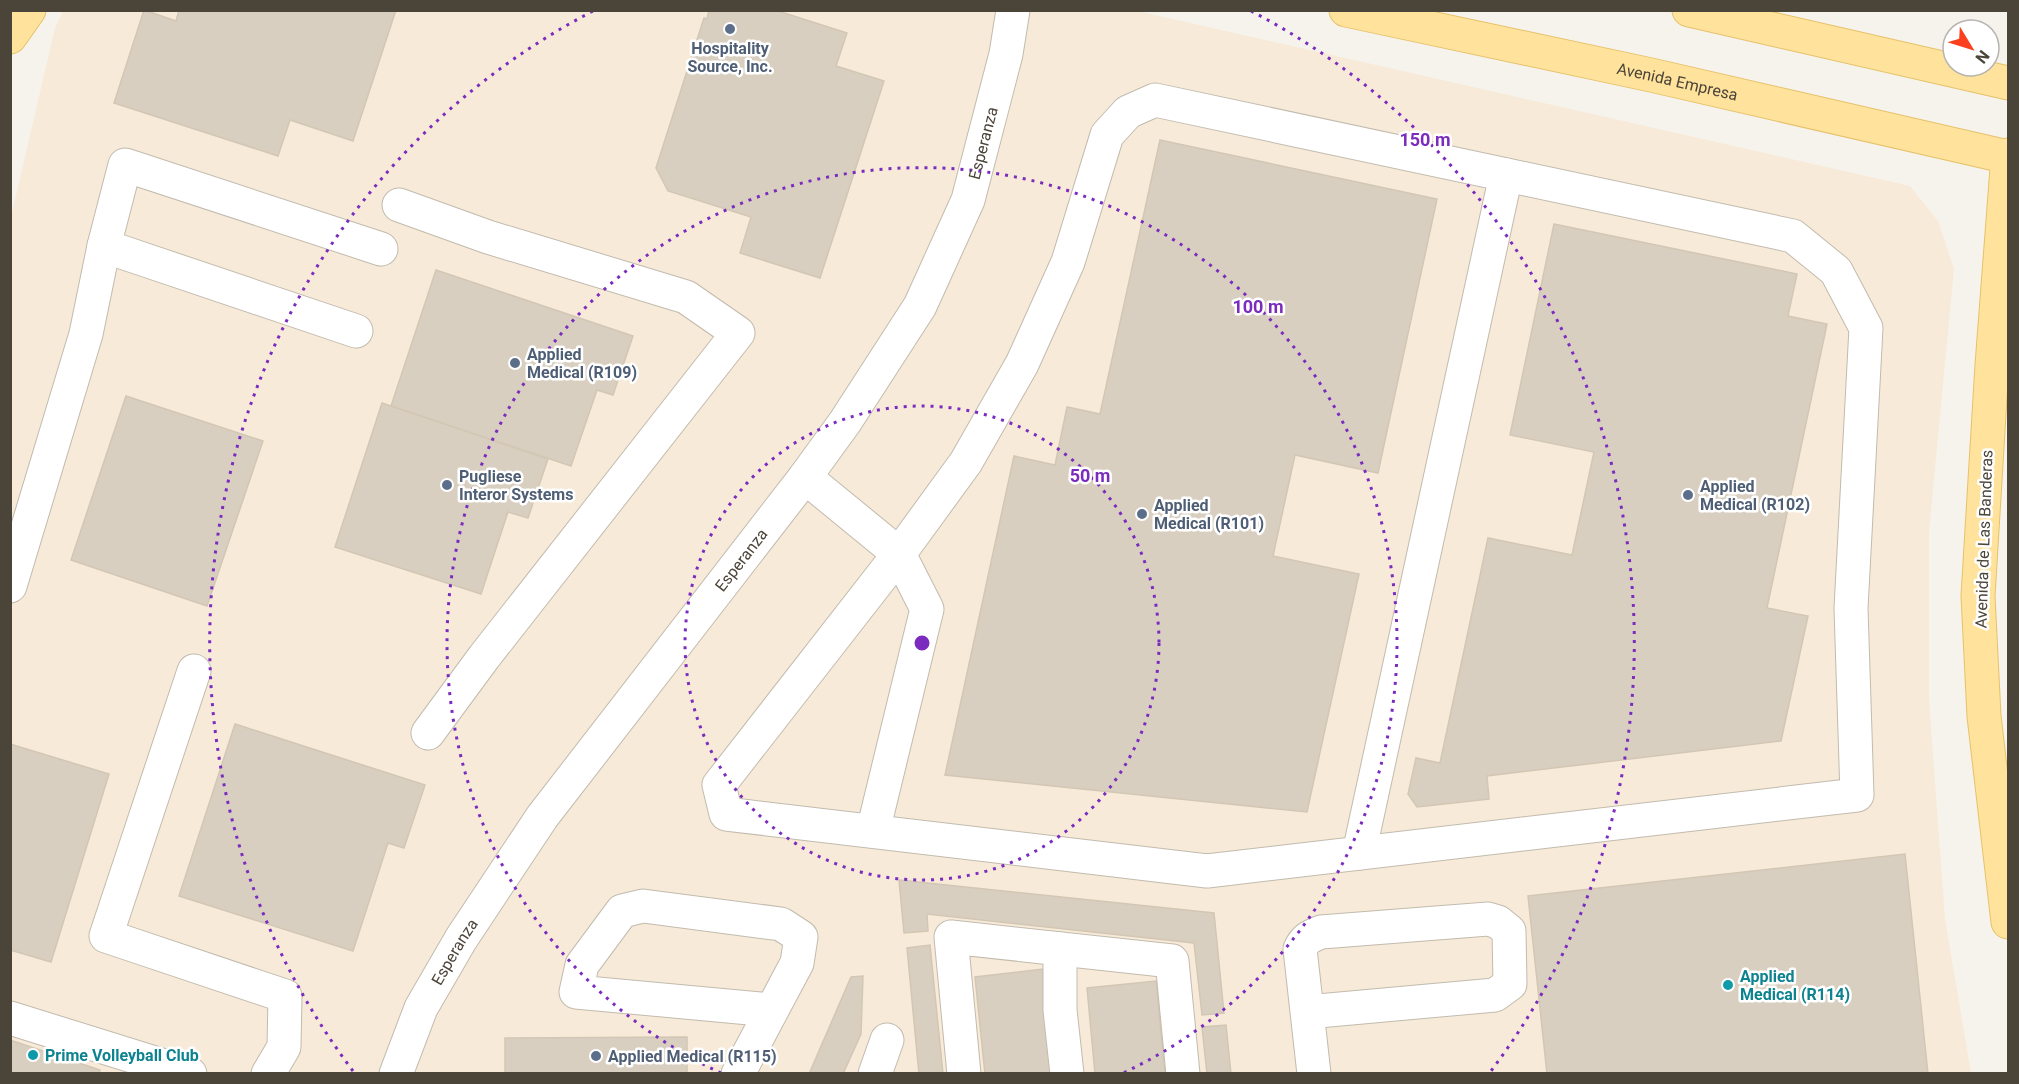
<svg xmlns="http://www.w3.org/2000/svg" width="2019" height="1084" viewBox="0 0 2019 1084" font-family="Roboto,sans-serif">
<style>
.commercial{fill:#f7ead8}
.building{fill:#d8cfc1;stroke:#d3c7b4;stroke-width:1.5}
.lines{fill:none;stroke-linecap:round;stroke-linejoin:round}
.minor-casing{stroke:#c2bbae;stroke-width:35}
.major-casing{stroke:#e6c16a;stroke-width:35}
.minor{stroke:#fff;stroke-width:33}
.major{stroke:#ffe39c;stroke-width:33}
.ring{fill:none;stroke:#7b2cbf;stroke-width:3;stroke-dasharray:3 6}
.service-dot{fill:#5c6f8a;stroke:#fff;stroke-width:2}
.culture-dot{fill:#0f9aa8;stroke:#fff;stroke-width:2}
.labels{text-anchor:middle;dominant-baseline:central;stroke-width:5;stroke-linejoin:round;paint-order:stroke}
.service-label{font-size:16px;font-weight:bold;fill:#4e5e75;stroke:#fff;text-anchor:start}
.street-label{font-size:16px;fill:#4b4439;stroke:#fff}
.culture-label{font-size:16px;font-weight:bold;fill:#0d838f;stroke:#fff;text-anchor:start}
.centre{fill:#7b2cbf;stroke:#fff;stroke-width:3}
.ring-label{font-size:18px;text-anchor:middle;font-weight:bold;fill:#7b2cbf;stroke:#fff;stroke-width:5;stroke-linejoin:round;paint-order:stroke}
</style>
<rect width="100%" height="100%" fill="#f6f3ec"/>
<path class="commercial" d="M 1116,10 L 1142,12 L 1910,186 L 1938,221 L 1954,269 L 1929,531 L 1929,700 L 1945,919 L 1971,1073 L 11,1074 L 10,221 L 55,28 L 63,11 Z"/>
<g class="building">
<path d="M 144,10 L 176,21 L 179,10 L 396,10 L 353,141 L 290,120 L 278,156 L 114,103 Z"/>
<path d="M 709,10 L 775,10 L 847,33 L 836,66 L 884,81 L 820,278 L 740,253 L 751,217 L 668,191 L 656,168 L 704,18 L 707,19 Z"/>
<path d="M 1160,140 L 1437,199 L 1378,473 L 1295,455 L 1273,556 L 1359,574 L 1307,812 L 945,775 L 1014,456 L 1055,465 L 1067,407 L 1100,414 Z"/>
<path d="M 1554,224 L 1797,274 L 1788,316 L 1827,324 L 1767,608 L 1808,616 L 1781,741 L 1487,776 L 1489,799 L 1417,807 L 1408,794 L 1416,758 L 1440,763 L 1488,538 L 1572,555 L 1594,452 L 1510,435 Z"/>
<path d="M 436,270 L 633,336 L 613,395 L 597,390 L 571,466 L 391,406 Z"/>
<path d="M 126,396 L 263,441 L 207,606 L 71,560 Z"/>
<path d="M 382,403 L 548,459 L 528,518 L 508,512 L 481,594 L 335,547 Z"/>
<path d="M 235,724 L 425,785 L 404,848 L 388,843 L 353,951 L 179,896 Z"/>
<path d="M 10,744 L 109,774 L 51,962 L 10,950 Z"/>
<path d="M 1905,854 L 1928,1074 L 1547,1074 L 1528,896 Z"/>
<path d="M 899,880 L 1214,913 L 1224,1013 L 1202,1015 L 1194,943 L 927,914 L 928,931 L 904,933 Z"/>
<path d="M 930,945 L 943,1074 L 919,1074 L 907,948 Z"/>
<path d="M 1043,969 L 1054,1074 L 985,1074 L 975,977 Z"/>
<path d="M 863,976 L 861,1034 L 843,1074 L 809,1074 L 851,977 Z"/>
<path d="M 1156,981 L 1165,1074 L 1095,1074 L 1087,988 Z"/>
<path d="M 1226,1025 L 1231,1074 L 1207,1074 L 1202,1027 Z"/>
<path d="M 687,1037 L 687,1074 L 505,1074 L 505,1038 Z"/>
<path d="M 10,1040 L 100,1070 L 99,1074 L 10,1074 Z"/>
</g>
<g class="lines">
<defs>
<g id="minor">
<path d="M 1155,100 L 1793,236 L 1836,271 L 1866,328 L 1851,608 L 1857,795 L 1207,871 L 726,814 L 719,785 L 899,554 L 966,462 L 1022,364 L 1068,262 L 1107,135 L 1128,112 Z"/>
<path d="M 399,205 L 488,237 L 686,297 L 738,333 L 484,657 L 428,733"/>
<path d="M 104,246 L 356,331"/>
<path d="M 805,477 L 899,554 L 927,609 L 873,831"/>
<path d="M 10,586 L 86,334 L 104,246 L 125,165 L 381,249"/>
<path d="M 194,671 L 106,936 L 285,996 L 284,1047 L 268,1074"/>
<path d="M 1359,853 L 1506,175"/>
<path d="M 1060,949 L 1060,1010 L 1067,1074"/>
<path d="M 1307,1012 L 1495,995 L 1510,984 L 1509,931 L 1498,922 L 1488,919 L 1321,932 C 1311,936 1305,938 1300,949 L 1314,1074"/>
<path d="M 10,1018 L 190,1074"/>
<path id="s1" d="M 396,1074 L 421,1008 L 461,939 L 542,817 L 805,477 L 845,422 L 920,306 L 968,200 L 1006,54 L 1013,10"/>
<path d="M 738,1074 L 797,963 L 801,937 L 781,924 L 643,906 L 622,911 L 582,965 L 576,992 L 771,1010"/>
<path d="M 875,1074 L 887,1040"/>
<path d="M 964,1074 L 951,937 L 1172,961 L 1183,1074"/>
</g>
<g id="major">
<path id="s2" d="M 1346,10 L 1651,75 L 2008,157"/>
<path d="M 1689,10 L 2008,83"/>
<path d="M 10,37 L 29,10"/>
<path d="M 2008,155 L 1992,365 L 1978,596 L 1984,716 L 2008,922"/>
</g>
</defs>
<use href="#minor" class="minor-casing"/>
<use href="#major" class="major-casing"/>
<use href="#minor" class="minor"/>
<use href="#major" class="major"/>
</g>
<g class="ring">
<circle cx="922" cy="643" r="237"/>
<path d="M721 1073A475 475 0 1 1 1123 1073"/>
<path d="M353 1071A712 712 0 0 1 593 11M1251 11A712 712 0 0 1 1491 1071"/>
</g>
<g class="service-dot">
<circle cx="730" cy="29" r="6"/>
<circle cx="515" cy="363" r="6"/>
<circle cx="447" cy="485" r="6"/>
<circle cx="1688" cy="495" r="6"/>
<circle cx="1142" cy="514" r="6"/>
<circle cx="596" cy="1056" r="6"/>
</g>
<g class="culture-dot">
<circle cx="1728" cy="985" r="6"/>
<circle cx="33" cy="1055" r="6"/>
</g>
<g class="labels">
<g class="service-label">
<text x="730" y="48" text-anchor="middle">Hospitality<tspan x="730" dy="18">Source, Inc.</tspan></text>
<text x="527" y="354">Applied<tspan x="527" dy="18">Medical (R109)</tspan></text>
<text x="459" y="476">Pugliese<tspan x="459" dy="18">Interor Systems</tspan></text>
<text x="1700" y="486">Applied<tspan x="1700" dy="18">Medical (R102)</tspan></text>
<text x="1154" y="505">Applied<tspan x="1154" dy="18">Medical (R101)</tspan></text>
<text x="608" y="1056">Applied Medical (R115)</text>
</g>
<g class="street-label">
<text stroke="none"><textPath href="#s2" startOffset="339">Avenida Empresa</textPath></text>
<text stroke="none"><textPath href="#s1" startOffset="1108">Esperanza</textPath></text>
<text transform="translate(1984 539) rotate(-88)">Avenida de Las Banderas</text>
<text stroke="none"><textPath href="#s1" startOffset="622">Esperanza</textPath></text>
<text stroke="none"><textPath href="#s1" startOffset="136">Esperanza</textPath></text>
</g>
<g class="culture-label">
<text x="1740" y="976">Applied<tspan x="1740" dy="18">Medical (R114)</tspan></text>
<text x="45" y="1055">Prime Volleyball Club</text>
</g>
</g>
<circle cx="922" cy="643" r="9" class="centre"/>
<g class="ring-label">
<text x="1425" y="146">150 m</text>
<text x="1258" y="313">100 m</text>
<text x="1090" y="482">50 m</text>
</g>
<rect width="2019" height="1084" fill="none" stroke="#4b4439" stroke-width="24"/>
<g transform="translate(1971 48) rotate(128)"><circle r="28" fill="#ffffff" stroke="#b7b4b0" stroke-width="1.5"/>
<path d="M0-4.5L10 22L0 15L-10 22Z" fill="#fc3f1d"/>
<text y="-9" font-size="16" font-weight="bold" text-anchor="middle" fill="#4b4439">N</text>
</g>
</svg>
